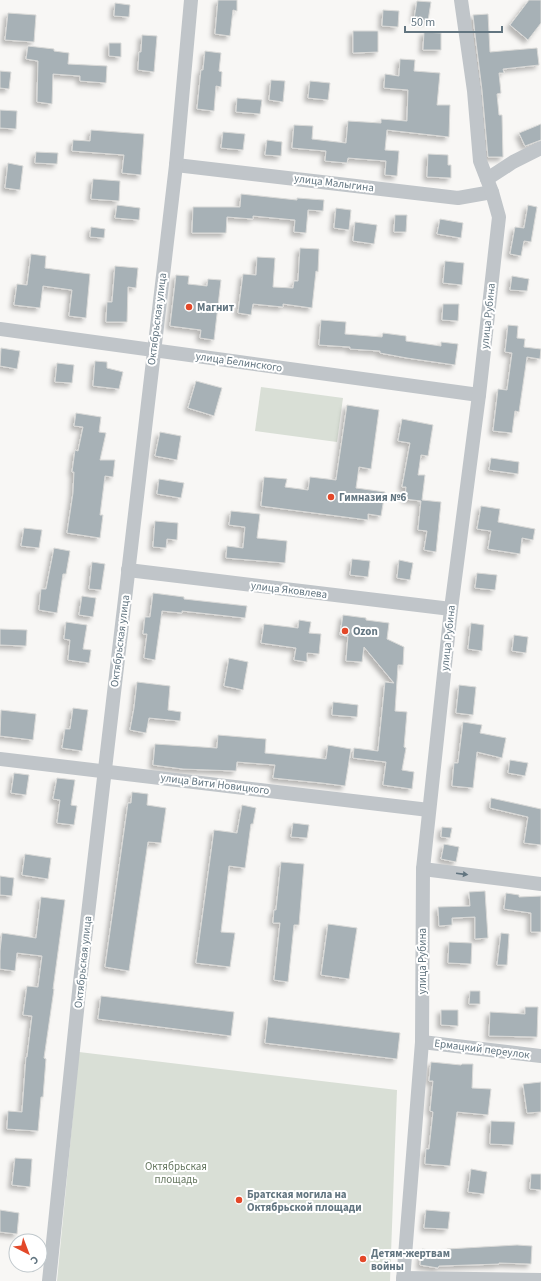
<svg xmlns="http://www.w3.org/2000/svg" width="541" height="1281" viewBox="0 0 541 1281" font-family="'Source Sans 3',sans-serif">
<style>
.green{fill:#d9dfd6}
.building{fill:#a7b1b6;stroke:#d9d9d7;filter:url(#shadow)}
.lines{fill:none;stroke-linecap:round;stroke-linejoin:round}
.street{stroke:#c0c5c9;stroke-width:14}
.oneway{fill:#627580}
.poi-dot{fill:#e34829;stroke:#fff;stroke-width:1.5}
.labels{text-anchor:middle;dominant-baseline:central;stroke-width:4;stroke-linejoin:round;paint-order:stroke}
.street-label{font-size:11px;fill:#627580;stroke:#fff}
.poi-label{font-size:11px;font-weight:bold;fill:#627580;stroke:#fff;text-anchor:start}
.park-label{font-size:11px;fill:#677861;stroke:#fff}
</style>
<defs>
<filter id="shadow"><feDropShadow dx="-3.5" dy="3.5" stdDeviation="2" flood-color="#0004"/></filter>
</defs>
<rect width="100%" height="100%" fill="#f8f7f5"/>
<g class="green">
<path d="M 261,387 L 343,398 L 337,442 L 255,431 Z"/>
<path d="M 79,1052 L 397,1090 L 390,1281 L 57,1281 Z"/>
</g>
<g class="building">
<path d="M 218,0 L 237,0 L 237,11 L 233,10 L 230,36 L 215,34 Z"/>
<path d="M 529,0 L 541,0 L 541,23 L 528,40 L 510,25 Z"/>
<path d="M 417,1 L 431,2 L 428,21 L 414,19 Z"/>
<path d="M 115,3 L 130,5 L 129,17 L 114,16 Z"/>
<path d="M 383,10 L 399,11 L 398,27 L 382,26 Z"/>
<path d="M 8,13 L 36,15 L 34,42 L 5,40 Z"/>
<path d="M 488,14 L 490,52 L 537,48 L 539,65 L 503,69 L 504,73 L 499,73 L 501,93 L 497,94 L 499,115 L 502,115 L 503,157 L 488,157 L 482,90 L 475,34 L 473,15 Z"/>
<path d="M 353,31 L 378,31 L 378,52 L 353,53 Z"/>
<path d="M 424,32 L 441,33 L 441,50 L 423,50 Z"/>
<path d="M 142,35 L 157,36 L 154,72 L 138,70 L 139,52 L 141,52 Z"/>
<path d="M 109,43 L 121,43 L 121,57 L 109,56 Z"/>
<path d="M 28,46 L 54,49 L 54,51 L 69,53 L 68,64 L 107,66 L 106,83 L 80,81 L 80,76 L 53,74 L 52,104 L 37,102 L 38,61 L 26,59 Z"/>
<path d="M 205,51 L 221,53 L 219,71 L 222,72 L 221,87 L 216,86 L 214,111 L 197,109 L 201,70 L 203,70 Z"/>
<path d="M 400,59 L 415,60 L 414,71 L 440,73 L 437,105 L 450,105 L 449,137 L 387,130 L 385,150 L 399,151 L 397,176 L 385,175 L 386,161 L 348,158 L 347,163 L 325,161 L 326,151 L 292,148 L 294,125 L 313,126 L 312,139 L 346,143 L 348,121 L 381,123 L 381,119 L 407,121 L 408,90 L 384,88 L 385,74 L 399,76 Z"/>
<path d="M 0,71 L 11,72 L 9,89 L 0,88 Z"/>
<path d="M 271,80 L 285,81 L 283,102 L 269,100 Z"/>
<path d="M 310,81 L 330,83 L 328,100 L 308,98 Z"/>
<path d="M 237,98 L 262,100 L 260,114 L 236,112 Z"/>
<path d="M 0,110 L 17,111 L 16,129 L 0,128 Z"/>
<path d="M 541,124 L 541,140 L 525,146 L 519,133 Z"/>
<path d="M 91,130 L 144,134 L 141,175 L 122,173 L 124,155 L 72,151 L 73,140 L 90,141 Z"/>
<path d="M 223,132 L 245,134 L 243,150 L 221,148 Z"/>
<path d="M 267,140 L 282,142 L 281,156 L 265,155 Z"/>
<path d="M 36,152 L 58,153 L 57,164 L 35,163 Z"/>
<path d="M 428,154 L 448,155 L 448,165 L 451,165 L 451,178 L 427,177 Z"/>
<path d="M 8,163 L 23,166 L 20,190 L 5,188 Z"/>
<path d="M 93,179 L 120,181 L 119,201 L 91,199 Z"/>
<path d="M 241,194 L 297,200 L 297,198 L 324,200 L 323,211 L 308,210 L 306,233 L 294,232 L 295,220 L 253,216 L 253,219 L 227,217 L 226,233 L 192,233 L 193,207 L 240,207 Z"/>
<path d="M 117,205 L 140,208 L 139,220 L 115,218 Z"/>
<path d="M 528,205 L 537,207 L 531,242 L 524,241 L 521,256 L 510,254 L 515,227 L 524,228 Z"/>
<path d="M 336,208 L 351,210 L 349,230 L 334,228 Z"/>
<path d="M 395,215 L 407,215 L 406,232 L 394,232 Z"/>
<path d="M 440,219 L 463,223 L 461,238 L 437,234 Z"/>
<path d="M 355,222 L 377,225 L 374,244 L 353,241 Z"/>
<path d="M 91,227 L 105,229 L 104,238 L 90,237 Z"/>
<path d="M 300,248 L 319,249 L 318,272 L 316,271 L 312,308 L 283,304 L 283,307 L 253,304 L 251,315 L 238,313 L 243,274 L 256,275 L 257,257 L 275,258 L 273,287 L 293,288 L 294,281 L 298,281 Z"/>
<path d="M 31,254 L 46,256 L 45,268 L 90,274 L 86,318 L 69,316 L 72,290 L 43,286 L 40,308 L 14,305 L 17,284 L 27,285 Z"/>
<path d="M 445,261 L 464,263 L 462,285 L 443,283 Z"/>
<path d="M 115,266 L 138,268 L 136,288 L 128,287 L 127,322 L 106,322 L 107,302 L 112,302 Z"/>
<path d="M 176,275 L 189,276 L 188,284 L 207,286 L 208,279 L 221,280 L 214,340 L 200,338 L 201,330 L 170,326 Z"/>
<path d="M 512,276 L 529,279 L 527,291 L 510,290 Z"/>
<path d="M 443,304 L 459,304 L 458,321 L 442,320 Z"/>
<path d="M 321,320 L 346,322 L 345,334 L 382,337 L 383,333 L 406,336 L 406,341 L 441,346 L 441,342 L 458,344 L 455,365 L 407,358 L 380,353 L 380,351 L 350,349 L 350,347 L 319,345 Z"/>
<path d="M 508,325 L 518,326 L 517,338 L 525,339 L 524,347 L 541,349 L 540,359 L 527,357 L 519,412 L 515,411 L 512,433 L 493,431 L 498,389 L 507,390 L 512,353 L 505,352 Z"/>
<path d="M 1,348 L 20,351 L 17,369 L 0,366 Z"/>
<path d="M 95,361 L 107,362 L 107,368 L 123,372 L 119,389 L 93,386 Z"/>
<path d="M 57,363 L 74,365 L 72,383 L 55,382 Z"/>
<path d="M 196,381 L 222,388 L 214,416 L 188,408 Z"/>
<path d="M 347,405 L 379,410 L 371,469 L 359,467 L 356,488 L 385,492 L 381,516 L 368,514 L 368,520 L 261,506 L 264,477 L 287,479 L 285,487 L 308,490 L 310,477 L 336,480 Z"/>
<path d="M 76,413 L 101,417 L 99,432 L 106,433 L 100,460 L 115,460 L 113,477 L 105,476 L 100,515 L 103,515 L 100,538 L 67,533 L 73,493 L 74,472 L 72,472 L 75,450 L 78,451 L 83,427 L 74,426 Z"/>
<path d="M 402,419 L 433,425 L 428,456 L 421,455 L 418,475 L 425,475 L 422,500 L 441,502 L 436,552 L 424,550 L 427,531 L 418,530 L 421,501 L 405,499 L 406,487 L 402,487 L 410,443 L 398,441 Z"/>
<path d="M 160,432 L 181,436 L 177,460 L 155,456 Z"/>
<path d="M 491,458 L 519,462 L 518,474 L 489,470 Z"/>
<path d="M 159,479 L 184,483 L 181,498 L 157,494 Z"/>
<path d="M 481,506 L 500,509 L 498,522 L 535,529 L 533,540 L 522,538 L 520,554 L 488,549 L 491,531 L 477,529 Z"/>
<path d="M 231,511 L 260,514 L 257,538 L 287,541 L 285,563 L 226,558 L 227,546 L 243,548 L 245,527 L 229,525 Z"/>
<path d="M 155,521 L 178,523 L 177,540 L 167,539 L 166,548 L 153,547 Z"/>
<path d="M 24,528 L 42,530 L 39,548 L 21,546 Z"/>
<path d="M 54,548 L 70,551 L 66,574 L 63,574 L 57,613 L 39,610 L 41,589 L 46,589 Z"/>
<path d="M 352,559 L 370,561 L 368,577 L 350,575 Z"/>
<path d="M 399,560 L 413,563 L 410,580 L 397,578 Z"/>
<path d="M 92,562 L 105,564 L 101,590 L 89,589 Z"/>
<path d="M 477,573 L 497,575 L 495,590 L 475,588 Z"/>
<path d="M 153,593 L 184,597 L 184,599 L 247,606 L 245,618 L 182,611 L 182,613 L 162,611 L 155,660 L 144,658 L 147,634 L 143,634 L 145,617 L 150,617 Z"/>
<path d="M 82,596 L 96,598 L 93,617 L 79,615 Z"/>
<path d="M 343,615 L 366,618 L 366,620 L 389,623 L 387,639 L 404,647 L 403,665 L 398,665 L 395,711 L 407,712 L 404,747 L 406,748 L 402,770 L 414,772 L 412,789 L 383,785 L 386,762 L 353,758 L 354,748 L 378,751 L 385,682 L 394,683 L 364,647 L 362,662 L 346,661 L 348,636 L 340,635 Z"/>
<path d="M 299,620 L 311,622 L 309,633 L 321,634 L 319,654 L 307,653 L 307,662 L 294,660 L 296,648 L 261,643 L 264,624 L 298,628 Z"/>
<path d="M 66,622 L 87,625 L 83,649 L 91,650 L 89,663 L 68,660 L 70,640 L 64,639 Z"/>
<path d="M 471,623 L 484,625 L 482,651 L 468,649 Z"/>
<path d="M 0,629 L 27,630 L 26,646 L 0,645 Z"/>
<path d="M 514,635 L 528,637 L 526,653 L 512,651 Z"/>
<path d="M 229,658 L 248,662 L 243,690 L 224,686 Z"/>
<path d="M 137,682 L 170,686 L 168,710 L 181,712 L 180,721 L 149,718 L 146,733 L 130,730 L 134,708 Z"/>
<path d="M 459,685 L 476,687 L 473,715 L 456,713 Z"/>
<path d="M 333,702 L 358,705 L 357,717 L 332,715 Z"/>
<path d="M 73,708 L 88,710 L 82,751 L 62,748 L 65,729 L 70,729 Z"/>
<path d="M 1,710 L 36,714 L 33,740 L 0,736 Z"/>
<path d="M 463,722 L 482,725 L 480,733 L 506,738 L 502,758 L 477,752 L 473,788 L 452,786 L 454,763 L 458,763 Z"/>
<path d="M 218,735 L 266,739 L 265,753 L 326,759 L 328,745 L 351,749 L 345,786 L 322,783 L 273,778 L 275,765 L 237,762 L 236,771 L 183,769 L 153,765 L 155,744 L 217,748 Z"/>
<path d="M 510,760 L 528,763 L 525,776 L 508,773 Z"/>
<path d="M 14,773 L 29,775 L 26,795 L 11,793 Z"/>
<path d="M 57,778 L 75,780 L 71,805 L 77,806 L 74,825 L 57,823 L 60,800 L 53,799 Z"/>
<path d="M 132,792 L 148,794 L 147,805 L 166,808 L 161,843 L 148,842 L 129,971 L 105,967 L 128,803 L 131,803 Z"/>
<path d="M 491,798 L 541,809 L 541,845 L 524,843 L 528,817 L 490,808 Z"/>
<path d="M 242,805 L 256,808 L 253,824 L 251,824 L 245,868 L 229,866 L 221,932 L 235,933 L 230,967 L 196,963 L 214,830 L 237,833 Z"/>
<path d="M 293,823 L 309,825 L 307,838 L 291,837 Z"/>
<path d="M 442,827 L 452,828 L 450,838 L 441,837 Z"/>
<path d="M 444,844 L 459,847 L 456,862 L 441,859 Z"/>
<path d="M 25,854 L 51,858 L 48,879 L 22,875 Z"/>
<path d="M 281,862 L 304,864 L 299,925 L 294,925 L 288,982 L 274,980 L 280,923 L 273,923 L 274,910 L 276,910 Z"/>
<path d="M 0,876 L 14,878 L 12,896 L 0,895 Z"/>
<path d="M 485,891 L 488,938 L 475,939 L 475,917 L 452,918 L 452,925 L 439,926 L 438,907 L 470,906 L 469,892 Z"/>
<path d="M 506,893 L 519,895 L 519,897 L 541,896 L 541,932 L 531,932 L 531,913 L 504,909 Z"/>
<path d="M 41,897 L 65,900 L 53,989 L 54,989 L 44,1058 L 46,1059 L 43,1097 L 41,1097 L 38,1131 L 7,1129 L 8,1111 L 22,1112 L 26,1057 L 27,1057 L 32,1016 L 23,1015 L 27,986 L 38,987 L 42,956 L 17,953 L 15,971 L 0,969 L 0,951 L 2,933 L 36,938 Z"/>
<path d="M 328,924 L 357,928 L 349,979 L 321,975 Z"/>
<path d="M 501,933 L 509,934 L 507,965 L 497,965 Z"/>
<path d="M 449,942 L 472,943 L 471,964 L 448,963 Z"/>
<path d="M 470,991 L 480,991 L 480,1004 L 469,1004 Z"/>
<path d="M 101,996 L 234,1012 L 231,1036 L 98,1019 Z"/>
<path d="M 525,1007 L 538,1007 L 537,1037 L 489,1036 L 490,1012 L 525,1014 Z"/>
<path d="M 441,1010 L 458,1010 L 458,1026 L 441,1025 Z"/>
<path d="M 268,1017 L 400,1033 L 397,1059 L 265,1043 Z"/>
<path d="M 431,1062 L 461,1065 L 462,1064 L 473,1064 L 472,1088 L 491,1089 L 488,1115 L 457,1112 L 450,1166 L 425,1164 L 426,1149 L 429,1149 L 433,1112 L 430,1111 L 433,1081 L 429,1081 Z"/>
<path d="M 541,1082 L 541,1112 L 527,1113 L 523,1084 Z"/>
<path d="M 491,1121 L 515,1122 L 513,1145 L 490,1144 Z"/>
<path d="M 15,1158 L 32,1159 L 30,1187 L 12,1185 Z"/>
<path d="M 471,1169 L 487,1172 L 484,1194 L 468,1192 Z"/>
<path d="M 531,1174 L 541,1174 L 541,1190 L 530,1189 Z"/>
<path d="M 0,1210 L 19,1213 L 17,1234 L 0,1232 Z"/>
<path d="M 426,1210 L 450,1212 L 448,1229 L 424,1228 Z"/>
<path d="M 517,1245 L 532,1246 L 531,1264 L 499,1263 L 499,1264 L 439,1266 L 438,1268 L 420,1265 L 422,1249 L 447,1252 L 447,1249 Z"/>
</g>
<g class="lines">
<g class="street">
<path d="M 176,165 L 458,198 L 492,192"/>
<path d="M 487,179 L 513,162 L 541,148"/>
<path d="M 0,329 L 479,395"/>
<path d="M 128,570 L 451,609"/>
<path d="M 0,759 L 429,810"/>
<path d="M 423,869 L 541,884"/>
<path d="M 422,1042 L 541,1056"/>
<path d="M 403,1278 L 541,1280"/>
<path d="M 49,1281 L 80,982 L 176,165 L 191,0"/>
<path d="M 403,1281 L 422,1042 L 423,869 L 451,609 L 479,395 L 499,217 L 492,192 L 480,161 L 474,91 L 461,0"/>
</g>
</g>
<defs><path id="oneway-solid" d="M-6-.8H1V-3.2L6.5 0L1 3.2V.8H-6Z"/></defs>
<use class="oneway" href="#oneway-solid" transform="translate(462 874) rotate(7)"/>
<g class="poi-dot">
<circle cx="189" cy="307" r="4"/>
<circle cx="331" cy="497" r="4"/>
<circle cx="345" cy="631" r="4"/>
<circle cx="239" cy="1200" r="4"/>
<circle cx="363" cy="1259" r="4"/>
</g>
<g class="labels">
<g class="street-label">
<text transform="translate(334 183) rotate(7)">улица Малыгина</text>
<text transform="translate(488 316) rotate(-84)">улица Рубина</text>
<text transform="translate(157 319) rotate(-83)">Октябрьская улица</text>
<text transform="translate(239 362) rotate(8)">улица Белинского</text>
<text transform="translate(289 590) rotate(7)">улица Яковлева</text>
<text transform="translate(448 638) rotate(-84)">улица Рубина</text>
<text transform="translate(120 641) rotate(-83)">Октябрьская улица</text>
<text transform="translate(215 784) rotate(7)">улица Вити Новицкого</text>
<text transform="translate(422 961) rotate(-90)">улица Рубина</text>
<text transform="translate(83 962) rotate(-84)">Октябрьская улица</text>
<text transform="translate(482 1049) rotate(7)">Ермацкий переулок</text>
</g>
<g class="poi-label">
<text x="197" y="307">Магнит</text>
<text x="339" y="497">Гимназия №6</text>
<text x="353" y="631">Ozon</text>
<text x="247" y="1194">Братская могила на<tspan x="247" dy="13">Октябрьской площади</tspan></text>
<text x="371" y="1253">Детям-жертвам<tspan x="371" dy="13">войны</tspan></text>
</g>
<g class="park-label">
<text x="176" y="1166">Октябрьская<tspan x="176" dy="13">площадь</tspan></text>
</g>
</g>
<g transform="translate(28 1253) rotate(138)"><circle r="19" fill="#ffffff" stroke="#c0c8cc"/>
<path d="M0-3L7 15L0 10L-7 15Z" fill="#e34829"/>
<text y="-6" font-size="11" font-weight="bold" text-anchor="middle" fill="#627580">С</text>
</g>
<path d="M405 26v6h97v-6" fill="none" stroke="#627580" stroke-width="2"/>
<text x="411" y="26" font-size="12" fill="#627580" stroke="#ffffff" stroke-width="3" paint-order="stroke">50 m</text>
</svg>
